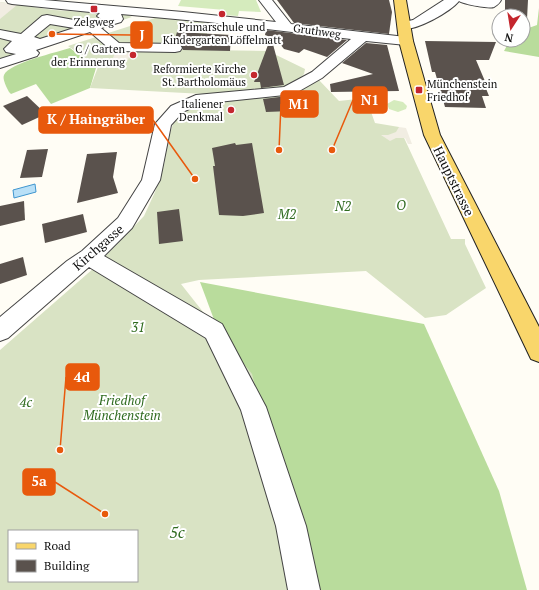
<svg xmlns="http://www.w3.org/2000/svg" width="539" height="590" viewBox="0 0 539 590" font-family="'PT Serif',serif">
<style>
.green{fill:#d5ebbd}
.forest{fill:#b9dc9c}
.cemetery{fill:#d9e3c4;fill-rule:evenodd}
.plaza{fill:#f1ede2}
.water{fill:#b9e0f7;stroke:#3f96cf}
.building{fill:#5a524d}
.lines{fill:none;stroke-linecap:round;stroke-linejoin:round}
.minor-casing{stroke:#444;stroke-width:2}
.major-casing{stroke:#222;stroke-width:2}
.minor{fill:#fff;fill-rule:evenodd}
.major{fill:#f9d66b;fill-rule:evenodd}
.poi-dot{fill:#c4262e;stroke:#fff;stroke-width:1.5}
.labels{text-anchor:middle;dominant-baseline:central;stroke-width:4;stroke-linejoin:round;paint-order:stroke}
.far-poi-label{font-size:11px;fill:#111;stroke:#fff;text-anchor:end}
.far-street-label{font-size:11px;fill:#111;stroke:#fff}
.street-label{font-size:13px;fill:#111;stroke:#fff}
.park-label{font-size:13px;font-style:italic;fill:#2f6b1f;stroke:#fff}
.near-park-label{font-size:16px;font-style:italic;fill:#2f6b1f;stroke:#fff}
.leader{fill:none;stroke:#e8590c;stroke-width:1.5}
.callout-dot{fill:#e8590c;stroke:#fff;stroke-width:1.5}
.callout{fill:#e8590c;stroke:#e8590c;stroke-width:1.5}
.callout-label{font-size:14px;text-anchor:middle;font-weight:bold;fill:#fff}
</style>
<rect width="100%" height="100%" fill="#fffdf5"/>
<g class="green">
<path d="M 181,0 L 256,0 L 261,12 L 239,11 L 238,16 L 224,15 L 225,10 L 178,6 Z"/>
<path d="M 394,100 L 403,102 L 407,106 L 406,109 L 398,112 L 389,109 L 387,104 Z"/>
</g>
<g class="forest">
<path d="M 539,8 L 539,57 L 504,51 L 510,40 L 523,40 L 523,30 L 537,25 Z"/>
<path d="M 70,48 L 96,68 L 90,88 L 51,104 L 36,84 L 11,94 L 9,92 C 7,88 2,79 4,75 C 9,63 58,52 70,48 Z"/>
<path d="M 200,282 L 424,324 L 499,491 L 527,590 L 315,590 Z"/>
</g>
<g class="cemetery">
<path d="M 0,2 L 54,10 L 128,15 L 132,17 L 0,60 Z"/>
<path d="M 158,17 L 209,22 L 204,50 L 268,51 L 305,69 L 304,74 L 295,84 L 281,88 L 204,94 L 90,88 L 98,67 L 68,46 Z"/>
<path d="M 318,79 L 339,101 L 366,98 L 375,123 L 399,127 L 451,239 L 465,239 L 465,244 L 486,288 L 446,315 L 425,318 L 366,271 L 199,280 L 181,284 L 252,374 L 309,590 L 0,590 L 0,350 L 94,268 L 144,216 L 155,192 L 164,165 L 169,136 L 173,124 L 182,114 L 200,103 L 237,99 ZM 9,531 L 137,531 L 137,581 L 9,581 Z"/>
</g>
<g class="plaza">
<path d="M 0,2 L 17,5 L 0,19 Z"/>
<path d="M 117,49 L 132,49 L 128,60 L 112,60 Z"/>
<path d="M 399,127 L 406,128 L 412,144 L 408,144 L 405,138 L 396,138 L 390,141 L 381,135 L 388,135 L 396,132 Z"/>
</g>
<path class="water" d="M 35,184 L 36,192 L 14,198 L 13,190 Z"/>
<g class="building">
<path d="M 277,0 L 389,0 L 392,12 L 389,34 L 294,23 Z"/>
<path d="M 505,0 L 528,0 L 527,19 L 523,20 L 523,16 L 505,16 Z"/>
<path d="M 266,30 L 347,40 L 327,57 L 304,49 L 299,53 L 284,49 L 276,39 L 265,35 Z"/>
<path d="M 177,32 L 231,35 L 230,51 L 183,50 L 181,44 L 174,42 Z"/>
<path d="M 271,37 L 284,85 L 261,88 L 260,82 L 254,82 Z"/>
<path d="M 425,41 L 496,42 L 489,60 L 476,60 L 487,86 L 485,86 L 489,96 L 482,96 L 486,108 L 445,107 L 435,72 L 432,72 Z"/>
<path d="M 366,43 L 387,45 L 399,91 L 331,92 L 330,84 L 373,74 L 342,63 Z"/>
<path d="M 27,96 L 46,114 L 22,125 L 3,106 Z"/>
<path d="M 287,96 L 291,111 L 266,112 L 263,99 Z"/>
<path d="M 235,143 L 236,145 L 252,143 L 264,213 L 243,216 L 219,215 L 213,166 L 215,166 L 212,148 Z"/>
<path d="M 48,149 L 42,177 L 20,178 L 27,150 Z"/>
<path d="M 117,152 L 113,177 L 118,193 L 77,203 L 87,154 Z"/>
<path d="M 24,201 L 25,220 L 0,226 L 0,206 Z"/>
<path d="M 179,209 L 183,241 L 159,244 L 157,212 Z"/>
<path d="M 83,214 L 87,232 L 45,243 L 42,224 Z"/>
<path d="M 23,257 L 27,275 L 0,284 L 0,264 Z"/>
</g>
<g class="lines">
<defs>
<g id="minor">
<path d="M 6,0 L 44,0 L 183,12 L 276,22 L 259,0 L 272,0 L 291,24 L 406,37 L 411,38 L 413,41 L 411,44 L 406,45 L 366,41 L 322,78 L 294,94 L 199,104 L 183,112 L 171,125 L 160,180 L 132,228 L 104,256 L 222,324 L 266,407 L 306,526 L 320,590 L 288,590 L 276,526 L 241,410 L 206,338 L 89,267 L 8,338 L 0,341 L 0,317 L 67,261 L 82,251 L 118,218 L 142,180 L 155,124 L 171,106 L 196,95 L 284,87 L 312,72 L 351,39 L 208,22 L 121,14 L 123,19 L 121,22 L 101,28 L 119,43 L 175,44 L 180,45 L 182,48 L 180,51 L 175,52 L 116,51 L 111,50 L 90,32 L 36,50 L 39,53 L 37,56 L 0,68 L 0,59 L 16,54 L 6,52 L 4,49 L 12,41 L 0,38 L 0,30 L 21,34 L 42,16 L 47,15 L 90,23 L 101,19 L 97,16 L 100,13 L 12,4 L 8,3 ZM 50,24 L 74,28 L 40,39 L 34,37 Z"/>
<path d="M 444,0 L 501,0 C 500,3 497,5 494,7 C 489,9 463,4 459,1 C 450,12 415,32 400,29 L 398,26 L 400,23 L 413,20 Z"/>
</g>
<path id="major" d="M 394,0 L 406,0 L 413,41 L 440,135 L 539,327 L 539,362 L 531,359 L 424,135 L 399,41 Z"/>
</defs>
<use href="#minor" class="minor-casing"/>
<use href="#major" class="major-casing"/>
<use href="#minor" class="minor"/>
<use href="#major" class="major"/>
</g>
<g class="poi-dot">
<rect x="90" y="5" width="8" height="8" rx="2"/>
<circle cx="222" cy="14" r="4"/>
<circle cx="133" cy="55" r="4"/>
<circle cx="254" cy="75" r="4"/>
<rect x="415" y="86" width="8" height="8" rx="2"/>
<circle cx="231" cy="110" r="4"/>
</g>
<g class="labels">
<g class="far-poi-label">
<text x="94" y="22" text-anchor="middle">Zelgweg</text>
<text x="222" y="27" text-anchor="middle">Primarschule und<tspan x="222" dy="13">Kindergarten Löffelmatt</tspan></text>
<text x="125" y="49">C / Garten<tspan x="125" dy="13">der Erinnerung</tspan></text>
<text x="246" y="69">Reformierte Kirche<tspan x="246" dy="13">St. Bartholomäus</tspan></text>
<text x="427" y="84" text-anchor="start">Münchenstein<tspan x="427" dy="13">Friedhof</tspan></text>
<text x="223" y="104">Italiener<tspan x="223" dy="13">Denkmal</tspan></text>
</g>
<g class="far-street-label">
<text transform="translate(317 31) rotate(8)">Gruthweg</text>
</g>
<g class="street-label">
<text transform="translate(454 181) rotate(64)">Hauptstrasse</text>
<text transform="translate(98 247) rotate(-41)">Kirchgasse</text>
</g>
<g class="park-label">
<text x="401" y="205">O</text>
<text x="343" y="206">N2</text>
<text x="287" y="214">M2</text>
<text x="138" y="327">31</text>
<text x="122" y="400">Friedhof<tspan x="122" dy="15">Münchenstein</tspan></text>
<text x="26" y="402">4c</text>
</g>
<g class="near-park-label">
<text x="177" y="532">5c</text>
</g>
</g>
<path class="leader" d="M52 34L131 35M332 150L353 100M279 150L281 104M195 179L153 120M60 450L66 377M105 514L55 482"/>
<g class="callout-dot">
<circle cx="52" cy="34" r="4"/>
<circle cx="332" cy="150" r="4"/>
<circle cx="279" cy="150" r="4"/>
<circle cx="195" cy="179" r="4"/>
<circle cx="60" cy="450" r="4"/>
<circle cx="105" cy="514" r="4"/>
</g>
<g class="callout">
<rect x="131" y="22" width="21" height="26" rx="4"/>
<rect x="353" y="87" width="34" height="26" rx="4"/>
<rect x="281" y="91" width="37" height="26" rx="4"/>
<rect x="39" y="107" width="114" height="26" rx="4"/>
<rect x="66" y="364" width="33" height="26" rx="4"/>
<rect x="23" y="469" width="32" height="26" rx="4"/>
</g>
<g class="callout-label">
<text x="142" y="40">J</text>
<text x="370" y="105">N1</text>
<text x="299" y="109">M1</text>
<text x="96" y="124">K / Haingräber</text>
<text x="82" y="382">4d</text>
<text x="39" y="486">5a</text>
</g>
<rect x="8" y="530" width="130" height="52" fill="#ffffff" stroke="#a0a0a0"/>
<rect x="16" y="543" width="20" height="6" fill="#f9d66b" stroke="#a0a0a0"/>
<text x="44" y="550" font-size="12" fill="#111111">Road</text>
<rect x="16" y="560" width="20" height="12" fill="#5a524d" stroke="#a0a0a0"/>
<text x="44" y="570" font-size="12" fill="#111111">Building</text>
<g transform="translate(511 28) rotate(192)"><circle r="19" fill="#ffffff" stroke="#a0a0a0"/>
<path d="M0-3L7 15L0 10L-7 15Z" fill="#c4262e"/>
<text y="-6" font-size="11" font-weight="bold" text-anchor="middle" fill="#111111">N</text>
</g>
</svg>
